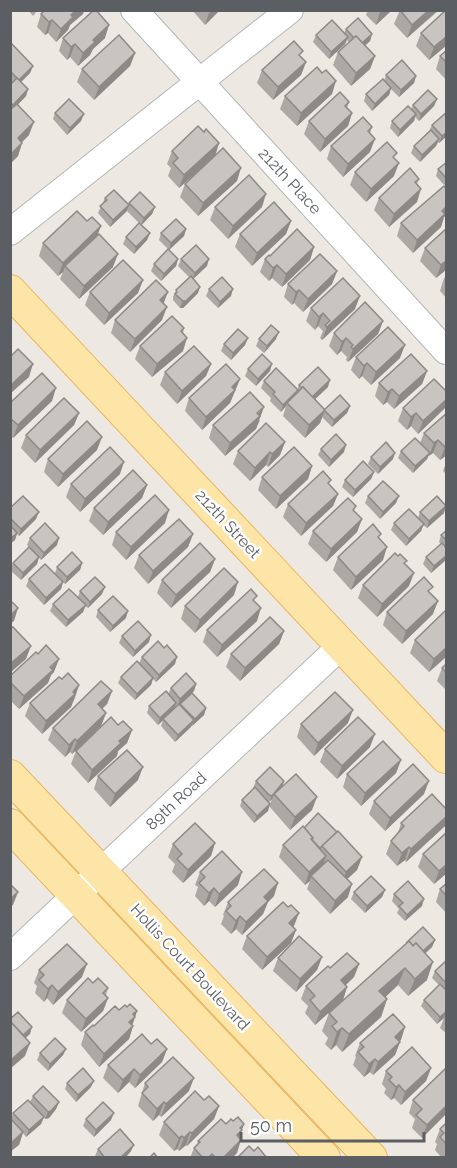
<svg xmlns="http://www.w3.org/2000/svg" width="457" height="1168" viewBox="0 0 457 1168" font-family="Raleway,sans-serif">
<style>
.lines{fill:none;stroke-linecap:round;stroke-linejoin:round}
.minor-casing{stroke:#b3b6b9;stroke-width:28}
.major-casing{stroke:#edb35b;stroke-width:34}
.minor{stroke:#fff;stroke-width:26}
.major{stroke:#fde5a8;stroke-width:32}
.wall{fill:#aca9a4}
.shaded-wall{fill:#8c8986}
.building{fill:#c8c4bf;stroke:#8c8986;stroke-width:1.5}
.labels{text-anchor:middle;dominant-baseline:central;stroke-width:5;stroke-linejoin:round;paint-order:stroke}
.street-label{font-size:16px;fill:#5b5f63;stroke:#fff}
</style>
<rect width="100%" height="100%" fill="#ede9e2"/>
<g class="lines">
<defs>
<g id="minor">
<path d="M 134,10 L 446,351"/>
<path d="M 10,232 L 290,10"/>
<path d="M 10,957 L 342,645"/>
</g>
<g id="major">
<path d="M 10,291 L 446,757"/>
<path d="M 10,776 L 371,1158"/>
<path d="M 10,825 L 324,1158"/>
</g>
</defs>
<use href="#minor" class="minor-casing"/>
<use href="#major" class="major-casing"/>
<use href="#minor" class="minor"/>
<use href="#major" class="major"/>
</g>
<g class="wall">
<path d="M 28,10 L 38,10 L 33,16 Z"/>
<path d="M 45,10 L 84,10 L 83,14 L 70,25 L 68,30 L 56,42 L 48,33 L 45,35 L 37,27 L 41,14 Z"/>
<path d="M 192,10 L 220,10 L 205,25 Z"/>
<path d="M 368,10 L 392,10 L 376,25 L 366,15 Z"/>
<path d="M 400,10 L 437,12 L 407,38 L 394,24 Z"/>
<path d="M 447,10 L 447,45 L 429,60 L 416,46 L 421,33 Z"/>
<path d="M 346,29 L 372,34 L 370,41 L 365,46 L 375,56 L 370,69 L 351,86 L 333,65 L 338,52 L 349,42 L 347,40 L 345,44 L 329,59 L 313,42 L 316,35 L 344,33 Z"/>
<path d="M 63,38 L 105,38 L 93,49 L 90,55 L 78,66 L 70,57 L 67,60 L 59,51 Z"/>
<path d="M 11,43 L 33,66 L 30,73 L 21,82 L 28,89 L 26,96 L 17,105 L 29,135 L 22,142 L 22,143 L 18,156 L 12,162 L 10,166 L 10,85 L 13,83 L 10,80 Z"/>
<path d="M 447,50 L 447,81 L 436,69 L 440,56 Z"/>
<path d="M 135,53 L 130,66 L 94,100 L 77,82 L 82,69 Z"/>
<path d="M 301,57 L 306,62 L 301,75 L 273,100 L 257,83 L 262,70 Z"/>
<path d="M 322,73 L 332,94 L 297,126 L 280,109 L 285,96 Z"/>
<path d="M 386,75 L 416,76 L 414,83 L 399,97 L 391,89 L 389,95 L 372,111 L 364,101 L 366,94 L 384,81 Z"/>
<path d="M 437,99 L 434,106 L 419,121 L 415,117 L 414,121 L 398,137 L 390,128 L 392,121 L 411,109 L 413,105 Z"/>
<path d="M 349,102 L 347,108 L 352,113 L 348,126 L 320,152 L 304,134 L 309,121 Z"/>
<path d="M 447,112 L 447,136 L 439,143 L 438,142 L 436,146 L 420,162 L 411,153 L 414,146 L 429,131 L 432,125 Z"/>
<path d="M 55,113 L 81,121 L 67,135 L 53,119 Z"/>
<path d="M 372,127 L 370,133 L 370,152 L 343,177 L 327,159 L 331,146 Z"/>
<path d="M 204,132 L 219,143 L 215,156 L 179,188 L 168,176 L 171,168 L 167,164 L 172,151 Z"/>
<path d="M 395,159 L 394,176 L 366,202 L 350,185 L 355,172 Z"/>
<path d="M 447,162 L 447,183 L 444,185 L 436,176 L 438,169 Z"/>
<path d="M 419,179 L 417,184 L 417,202 L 389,227 L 374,210 L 379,198 Z"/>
<path d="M 237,181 L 198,216 L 180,197 L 185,184 Z"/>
<path d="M 447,189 L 447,215 L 444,217 L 441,227 L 413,253 L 397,236 L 401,223 Z"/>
<path d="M 105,198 L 128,205 L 129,203 L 155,207 L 152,214 L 142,225 L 150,233 L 147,240 L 134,254 L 123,244 L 126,237 L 139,223 L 127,211 L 110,227 L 98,213 Z"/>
<path d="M 215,207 L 262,207 L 228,239 L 210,220 Z"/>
<path d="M 291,221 L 286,234 L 252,266 L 235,247 L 240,234 Z"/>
<path d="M 447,228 L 447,269 L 436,278 L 420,261 L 425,248 Z"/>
<path d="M 186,229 L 184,236 L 169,250 L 178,259 L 176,266 L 161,281 L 151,271 L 154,264 L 168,249 L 159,240 L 161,233 Z"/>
<path d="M 98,234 L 113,267 L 79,299 L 60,279 L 63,272 L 58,276 L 39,256 L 43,243 Z"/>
<path d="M 314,247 L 310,260 L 282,287 L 272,278 L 269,281 L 260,272 L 265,259 L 270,256 Z"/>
<path d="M 181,259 L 207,266 L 193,279 L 198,293 L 183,308 L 180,308 L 173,300 L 173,297 L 176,290 L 189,277 L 178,266 Z"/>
<path d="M 337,271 L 332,284 L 303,312 L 294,303 L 292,305 L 284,297 L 288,284 Z"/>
<path d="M 447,276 L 447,299 L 440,291 L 444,278 Z"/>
<path d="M 143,280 L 138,293 L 104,325 L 85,305 L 90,292 Z"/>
<path d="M 209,289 L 231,296 L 218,308 L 206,296 Z"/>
<path d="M 164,304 L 162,320 L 130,352 L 111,333 L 115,320 Z"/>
<path d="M 311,308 L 355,309 L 322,340 L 320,338 L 323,331 L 318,326 L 315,330 L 306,321 Z"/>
<path d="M 383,321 L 378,334 L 348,362 L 346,360 L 347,357 L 341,351 L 337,355 L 329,346 L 334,333 Z"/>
<path d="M 184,328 L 183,333 L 183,351 L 152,377 L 135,359 L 140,346 Z"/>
<path d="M 259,339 L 276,339 L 264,353 L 256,346 Z"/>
<path d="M 224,344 L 245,345 L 231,360 L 221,351 Z"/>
<path d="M 356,357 L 400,358 L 371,385 L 362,376 L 359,379 L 351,370 Z"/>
<path d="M 211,364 L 206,376 L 177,404 L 160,385 L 165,372 Z"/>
<path d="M 248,369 L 270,371 L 256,386 L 245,376 Z"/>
<path d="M 427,371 L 422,384 L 394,409 L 387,402 L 383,405 L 375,396 L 379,383 Z"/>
<path d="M 240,379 L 230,403 L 202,430 L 185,411 L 189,398 Z"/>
<path d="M 264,381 L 297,390 L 299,385 L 328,387 L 315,399 L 325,410 L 350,406 L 347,413 L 332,427 L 322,417 L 320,423 L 305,438 L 283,416 L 286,406 L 281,412 L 270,401 L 271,398 L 261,388 Z"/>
<path d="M 447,392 L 447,404 L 445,408 L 418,434 L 411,426 L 407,430 L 398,421 L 403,408 Z"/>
<path d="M 52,401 L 13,438 L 10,436 L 10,403 Z"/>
<path d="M 79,413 L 74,425 L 35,463 L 21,448 L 26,435 Z"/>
<path d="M 447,413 L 447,455 L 440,460 L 433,453 L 428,456 L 427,459 L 413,473 L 398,458 L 401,451 L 420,443 L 424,433 Z"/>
<path d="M 260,420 L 256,429 L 225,456 L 209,438 L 213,425 Z"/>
<path d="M 285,442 L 280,455 L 268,467 L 266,465 L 250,481 L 233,464 L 238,451 Z"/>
<path d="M 321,449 L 344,452 L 329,467 L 318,455 Z"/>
<path d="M 97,450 L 58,487 L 44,472 L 48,459 Z"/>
<path d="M 371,457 L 393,459 L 378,474 L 368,464 Z"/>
<path d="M 447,460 L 447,475 L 443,471 Z"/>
<path d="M 312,466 L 308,479 L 276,509 L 258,490 L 262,477 Z"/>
<path d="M 374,472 L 371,479 L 353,497 L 342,487 L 345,480 Z"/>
<path d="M 120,474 L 80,512 L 66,497 L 71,484 Z"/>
<path d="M 147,485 L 142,498 L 103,535 L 89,521 L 94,508 Z"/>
<path d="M 330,485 L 338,494 L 333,506 L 301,536 L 283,517 L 288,504 Z"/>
<path d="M 368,496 L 396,503 L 380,519 L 365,503 Z"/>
<path d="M 10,508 L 36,519 L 19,536 L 17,534 L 15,540 L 10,544 Z"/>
<path d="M 354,512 L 362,519 L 357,532 L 326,562 L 308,544 L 313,531 Z"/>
<path d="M 420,512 L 444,513 L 427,528 L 423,525 L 421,531 L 406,546 L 391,530 L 394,523 L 418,518 Z"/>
<path d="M 165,523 L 126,560 L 112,545 L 116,532 Z"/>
<path d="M 447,530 L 447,559 L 431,573 L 423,564 L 426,557 L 441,544 L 439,542 L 441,535 Z"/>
<path d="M 193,534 L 188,547 L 148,584 L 134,568 L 139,555 Z"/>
<path d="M 30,538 L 57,545 L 41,560 L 27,545 Z"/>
<path d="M 380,539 L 383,560 L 351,590 L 333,570 L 338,557 Z"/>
<path d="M 39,557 L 37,564 L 21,580 L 10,570 L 13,563 Z"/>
<path d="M 215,559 L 210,572 L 171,608 L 157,593 L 162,580 Z"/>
<path d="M 82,563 L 80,570 L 65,584 L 63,582 L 61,589 L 44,605 L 26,586 L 29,579 L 55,573 L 57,567 Z"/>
<path d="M 405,564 L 409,586 L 377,617 L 358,598 L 363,585 Z"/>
<path d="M 80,591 L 102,594 L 88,608 L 85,606 L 83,612 L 66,627 L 50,611 L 53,604 L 78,597 Z"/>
<path d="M 431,593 L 433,614 L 402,644 L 383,625 L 387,612 Z"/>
<path d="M 234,595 L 195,633 L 181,619 L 185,606 Z"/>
<path d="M 255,601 L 257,621 L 217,657 L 203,642 L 207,630 Z"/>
<path d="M 98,610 L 126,618 L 110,632 L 96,617 Z"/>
<path d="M 447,611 L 447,656 L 429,672 L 410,653 L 415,640 Z"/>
<path d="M 284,631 L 279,644 L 240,681 L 226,667 L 231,654 Z"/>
<path d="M 122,636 L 149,642 L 133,657 L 119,643 Z"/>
<path d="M 142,657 L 175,664 L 156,682 L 153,679 L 151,685 L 135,700 L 118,683 L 121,677 L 139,663 Z"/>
<path d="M 447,663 L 447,691 L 437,681 L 442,668 Z"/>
<path d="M 54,672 L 51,675 L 48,683 L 19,709 L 10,700 L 10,676 Z"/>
<path d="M 62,679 L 79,685 L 75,698 L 71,707 L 42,734 L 25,716 L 30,703 Z"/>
<path d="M 196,684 L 194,691 L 192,693 L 206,708 L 204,715 L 192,726 L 192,725 L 175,742 L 161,726 L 163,720 L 158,725 L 147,713 L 149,706 L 168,694 L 171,688 Z"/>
<path d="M 112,691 L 107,704 L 102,709 L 106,713 L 101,726 L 72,754 L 70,752 L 65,757 L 48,740 L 53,728 Z"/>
<path d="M 348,723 L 314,756 L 297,737 L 301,724 Z"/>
<path d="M 118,725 L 132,730 L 127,743 L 118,751 L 117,756 L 88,783 L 71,764 L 76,751 Z"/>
<path d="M 370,747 L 337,779 L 320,762 L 325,749 Z"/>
<path d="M 401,760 L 396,773 L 361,806 L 343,787 L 347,774 Z"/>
<path d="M 98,776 L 138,780 L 110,807 L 94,789 Z"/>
<path d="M 256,781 L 282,786 L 312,810 L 290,830 L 269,806 L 272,799 L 269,802 L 268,811 L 254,823 L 240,806 L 242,800 L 254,789 L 253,788 Z"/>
<path d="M 424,794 L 385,831 L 369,814 L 374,801 Z"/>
<path d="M 447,810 L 447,822 L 445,826 L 406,862 L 405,860 L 397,866 L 386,854 L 391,841 L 398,833 L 401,823 Z"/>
<path d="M 304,828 L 337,832 L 362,857 L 357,870 L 347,879 L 348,897 L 330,914 L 307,889 L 310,881 L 305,885 L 279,857 L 283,845 Z"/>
<path d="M 447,832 L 447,873 L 434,884 L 418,867 L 423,854 Z"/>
<path d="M 215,843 L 211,856 L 183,883 L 172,872 L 175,864 L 168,857 L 173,844 Z"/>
<path d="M 200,872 L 238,885 L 215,907 L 209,901 L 204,906 L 195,896 L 198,887 L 195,885 Z"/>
<path d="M 447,883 L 447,914 L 436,902 L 440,889 Z"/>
<path d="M 385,890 L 382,897 L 365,913 L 351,899 L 354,892 Z"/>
<path d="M 394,894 L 422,906 L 405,921 L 397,913 L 399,909 L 392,901 Z"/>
<path d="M 274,896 L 268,902 L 263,914 L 242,935 L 236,929 L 231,934 L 221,924 L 224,916 L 223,915 L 228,902 Z"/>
<path d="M 294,926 L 293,927 L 296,930 L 291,943 L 262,970 L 242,949 L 247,936 Z"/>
<path d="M 435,940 L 432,947 L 425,954 L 427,980 L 408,996 L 398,985 L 385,997 L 387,999 L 381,1017 L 342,1052 L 336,1045 L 331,1050 L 325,1044 L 328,1038 L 322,1031 L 329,1013 Z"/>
<path d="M 322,957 L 317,970 L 296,992 L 273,971 L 278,958 Z"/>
<path d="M 447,960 L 447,985 L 444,988 L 447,991 L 447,1034 L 440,1028 L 444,1018 L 437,1024 L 421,1006 L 424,1000 L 439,985 L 432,978 L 435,971 Z"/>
<path d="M 359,964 L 354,977 L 346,985 L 347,987 L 343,1000 L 315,1025 L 305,1013 L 308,1006 L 301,999 L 306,986 L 330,968 Z"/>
<path d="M 39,970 L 82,977 L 53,1005 L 47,998 L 44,1002 L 35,993 L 37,986 L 34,983 Z"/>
<path d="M 93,983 L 108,988 L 106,995 L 108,998 L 103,1011 L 81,1032 L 62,1013 L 67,1000 Z"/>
<path d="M 127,1007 L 137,1011 L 132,1025 L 133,1026 L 129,1039 L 99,1067 L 81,1045 L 85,1032 L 119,1010 Z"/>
<path d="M 401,1040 L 399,1041 L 400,1042 L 395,1055 L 373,1075 L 370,1072 L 364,1077 L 353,1065 L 356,1057 L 355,1056 L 360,1043 Z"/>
<path d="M 151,1044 L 167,1049 L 162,1062 L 135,1088 L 129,1082 L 118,1093 L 103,1078 L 108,1065 Z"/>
<path d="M 66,1049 L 63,1055 L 48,1071 L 37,1060 L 40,1053 Z"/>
<path d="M 447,1067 L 447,1113 L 422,1138 L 412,1128 L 415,1119 L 409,1113 L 413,1100 Z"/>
<path d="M 431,1068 L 426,1081 L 401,1105 L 394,1098 L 391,1100 L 384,1093 L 386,1089 L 382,1084 L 386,1071 Z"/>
<path d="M 67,1083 L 91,1087 L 76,1102 L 65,1089 Z"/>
<path d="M 145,1083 L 189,1091 L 161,1117 L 159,1115 L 153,1121 L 138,1106 Z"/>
<path d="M 33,1096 L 59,1102 L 56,1109 L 49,1118 L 45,1119 L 44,1117 L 41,1124 L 26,1137 L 23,1133 L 19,1145 L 11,1119 L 13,1113 L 30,1102 Z"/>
<path d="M 204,1100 L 219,1106 L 214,1119 L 187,1146 L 186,1145 L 179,1151 L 177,1149 L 174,1151 L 159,1135 L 164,1122 Z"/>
<path d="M 86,1119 L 111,1120 L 94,1137 L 83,1126 Z"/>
<path d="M 233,1121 L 244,1124 L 239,1137 L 237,1153 L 232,1158 L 190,1158 L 194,1148 L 197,1146 L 198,1141 L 226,1124 Z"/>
<path d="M 447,1122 L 447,1158 L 442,1158 L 435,1150 L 437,1144 L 435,1142 L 440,1129 Z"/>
<path d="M 98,1149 L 131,1151 L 125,1158 L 96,1158 L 95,1156 Z"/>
</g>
<g class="shaded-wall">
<path d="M 76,10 L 84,10 L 83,14 L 70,25 L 68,30 L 56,42 L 61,29 L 71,15 Z"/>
<path d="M 212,10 L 220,10 L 205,25 L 209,13 Z"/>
<path d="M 382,10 L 392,10 L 376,25 L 380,12 Z"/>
<path d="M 429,10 L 438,10 L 407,38 L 412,25 Z"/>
<path d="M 52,20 L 48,33 L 45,35 L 49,22 Z"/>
<path d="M 109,25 L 105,38 L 93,49 L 90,55 L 78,66 L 83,53 L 93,40 Z"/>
<path d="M 372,34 L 370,41 L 357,52 L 360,45 Z"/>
<path d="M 447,36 L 447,45 L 429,60 L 434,47 Z"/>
<path d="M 348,37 L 345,44 L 329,59 L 331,52 Z"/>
<path d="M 75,44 L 70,57 L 67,60 L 71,47 Z"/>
<path d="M 135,53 L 130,66 L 94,100 L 99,87 Z"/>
<path d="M 375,56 L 370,69 L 351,86 L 356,73 Z"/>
<path d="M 306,62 L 301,75 L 273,100 L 278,87 Z"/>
<path d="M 33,66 L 30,73 L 16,87 L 19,80 Z"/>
<path d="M 416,76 L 414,83 L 399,97 L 401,90 Z"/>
<path d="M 336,81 L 332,94 L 297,126 L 301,113 Z"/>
<path d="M 391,88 L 389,95 L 372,111 L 375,104 Z"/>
<path d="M 28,89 L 26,96 L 11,112 L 13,105 Z"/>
<path d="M 437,99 L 434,106 L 419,121 L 421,114 Z"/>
<path d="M 352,113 L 348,126 L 320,152 L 325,139 Z"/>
<path d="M 84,114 L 81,121 L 67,135 L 70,128 Z"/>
<path d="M 416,114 L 414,121 L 398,137 L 400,130 Z"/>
<path d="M 34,122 L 29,135 L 13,151 L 18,138 Z"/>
<path d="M 447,132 L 447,136 L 439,143 L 442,136 Z"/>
<path d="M 375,139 L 370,152 L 343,177 L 348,164 Z"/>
<path d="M 439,139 L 436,146 L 420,162 L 422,155 Z"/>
<path d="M 22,143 L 18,156 L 12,162 L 10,166 L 10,155 Z"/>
<path d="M 219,143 L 215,156 L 179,188 L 184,175 Z"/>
<path d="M 399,163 L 394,176 L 366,202 L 371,189 Z"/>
<path d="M 241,168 L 237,181 L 198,216 L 203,203 Z"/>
<path d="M 421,189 L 417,202 L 389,227 L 394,214 Z"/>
<path d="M 266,194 L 262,207 L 228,239 L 233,226 Z"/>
<path d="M 129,205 L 126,212 L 110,227 L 113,220 Z"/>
<path d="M 447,206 L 447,215 L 444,217 L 441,227 L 413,253 L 417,240 Z"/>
<path d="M 155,207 L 152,214 L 141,225 L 144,218 Z"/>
<path d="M 291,221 L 286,234 L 252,266 L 257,253 Z"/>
<path d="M 101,226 L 96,239 L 65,266 L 63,272 L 58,276 L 63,263 Z"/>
<path d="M 186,229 L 184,236 L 169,250 L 171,243 Z"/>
<path d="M 150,233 L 147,240 L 134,254 L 136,247 Z"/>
<path d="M 314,247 L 310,260 L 282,287 L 286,274 Z"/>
<path d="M 118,254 L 113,267 L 79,299 L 84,286 Z"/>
<path d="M 178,259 L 176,266 L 161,281 L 164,274 Z"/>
<path d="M 209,259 L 207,266 L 192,280 L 195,273 Z"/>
<path d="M 447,260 L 447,269 L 436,278 L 441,265 Z"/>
<path d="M 277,265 L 272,278 L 269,281 L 273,268 Z"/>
<path d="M 337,271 L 332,284 L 303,312 L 308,299 Z"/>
<path d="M 143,280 L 138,293 L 104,325 L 109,313 Z"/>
<path d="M 200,287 L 198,293 L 183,308 L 180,308 L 183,301 Z"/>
<path d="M 233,289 L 231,296 L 218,308 L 220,302 Z"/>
<path d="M 299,290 L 294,303 L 292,305 L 296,292 Z"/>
<path d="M 168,292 L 163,305 L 160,300 Z"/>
<path d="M 360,296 L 355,309 L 322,340 L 327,327 Z"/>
<path d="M 167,307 L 162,320 L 130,352 L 135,339 Z"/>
<path d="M 323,313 L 318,326 L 315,330 L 319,317 Z"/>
<path d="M 383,321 L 378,334 L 348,362 L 353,349 Z"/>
<path d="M 279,332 L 276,339 L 264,353 L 267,346 Z"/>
<path d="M 187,338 L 183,351 L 152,377 L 157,364 Z"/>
<path d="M 248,338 L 245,345 L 231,360 L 233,353 Z"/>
<path d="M 346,338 L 341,351 L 337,355 L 342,342 Z"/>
<path d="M 405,345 L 400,358 L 371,385 L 376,372 Z"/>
<path d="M 367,363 L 362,376 L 359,379 L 364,366 Z"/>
<path d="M 33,364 L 29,377 L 10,394 L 10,386 Z"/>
<path d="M 211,364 L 206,376 L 177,404 L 182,391 Z"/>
<path d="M 272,364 L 270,371 L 256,386 L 258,379 Z"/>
<path d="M 427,371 L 422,384 L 394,409 L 399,396 Z"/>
<path d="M 240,379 L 230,403 L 202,430 L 206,417 L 232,387 Z"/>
<path d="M 330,380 L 328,387 L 309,405 L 311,398 Z"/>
<path d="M 56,388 L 52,401 L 13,438 L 18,425 Z"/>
<path d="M 392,389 L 387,402 L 383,405 L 388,392 Z"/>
<path d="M 298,390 L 295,397 L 287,403 L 286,406 L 281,412 L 283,405 Z"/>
<path d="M 447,399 L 447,404 L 445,408 L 418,434 L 423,421 Z"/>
<path d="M 350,406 L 347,413 L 332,427 L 334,420 Z"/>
<path d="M 264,407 L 256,429 L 225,456 L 230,443 Z"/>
<path d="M 325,410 L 320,423 L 305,438 L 309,425 Z"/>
<path d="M 79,413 L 74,425 L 35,463 L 40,450 Z"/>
<path d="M 416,413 L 411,426 L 407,430 L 411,417 Z"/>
<path d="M 102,437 L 97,450 L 58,487 L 63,474 Z"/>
<path d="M 438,440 L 433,453 L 429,456 L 434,443 Z"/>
<path d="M 285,442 L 280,455 L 268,467 L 272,454 Z"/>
<path d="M 346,445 L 344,452 L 329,467 L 331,460 Z"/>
<path d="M 447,446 L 447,455 L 440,460 L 445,447 Z"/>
<path d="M 270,452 L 266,465 L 250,481 L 255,468 Z"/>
<path d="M 395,453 L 393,459 L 378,474 L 380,467 Z"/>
<path d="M 430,453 L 427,459 L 413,473 L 415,466 Z"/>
<path d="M 124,462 L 120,474 L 80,512 L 85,499 Z"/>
<path d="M 312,466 L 308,479 L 276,509 L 280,496 Z"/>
<path d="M 374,472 L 371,479 L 353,497 L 355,490 Z"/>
<path d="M 147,485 L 142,498 L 103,535 L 108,522 Z"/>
<path d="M 338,494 L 333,506 L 301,536 L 306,523 Z"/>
<path d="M 399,496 L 396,503 L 380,519 L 383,512 Z"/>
<path d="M 446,506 L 444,513 L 427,528 L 429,521 Z"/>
<path d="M 169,510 L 165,523 L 126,560 L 131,547 Z"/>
<path d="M 39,512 L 36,519 L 19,536 L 21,529 Z"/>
<path d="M 362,519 L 357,532 L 326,562 L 331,549 Z"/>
<path d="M 424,524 L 421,531 L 406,546 L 409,539 Z"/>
<path d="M 17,533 L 15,540 L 10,544 L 10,539 Z"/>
<path d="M 193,534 L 188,547 L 148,584 L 153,571 Z"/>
<path d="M 59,538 L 57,545 L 41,560 L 44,553 Z"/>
<path d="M 387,547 L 383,560 L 351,590 L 356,577 Z"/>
<path d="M 447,555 L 447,559 L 431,573 L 434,566 Z"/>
<path d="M 39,557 L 37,564 L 21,580 L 23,573 Z"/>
<path d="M 215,559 L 210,572 L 171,608 L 176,595 Z"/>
<path d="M 82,563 L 80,570 L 65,584 L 67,577 Z"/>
<path d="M 414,573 L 409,586 L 377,617 L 382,604 Z"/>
<path d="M 63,582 L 61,589 L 44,605 L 46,598 Z"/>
<path d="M 238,582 L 234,595 L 195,633 L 200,620 Z"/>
<path d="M 105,587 L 102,594 L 88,608 L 90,602 Z"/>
<path d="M 438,601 L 433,614 L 402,644 L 406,631 Z"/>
<path d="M 86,605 L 83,612 L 66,627 L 68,620 Z"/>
<path d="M 18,608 L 14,621 L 10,624 L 10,616 Z"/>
<path d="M 261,608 L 257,621 L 217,657 L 222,645 Z"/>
<path d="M 128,611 L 126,618 L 110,632 L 113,626 Z"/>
<path d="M 284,631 L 279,644 L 240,681 L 245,668 Z"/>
<path d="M 151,635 L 149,642 L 133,657 L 135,651 Z"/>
<path d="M 31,646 L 26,659 L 10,673 L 10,664 Z"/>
<path d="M 447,647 L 447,656 L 429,672 L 434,659 Z"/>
<path d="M 177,657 L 175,664 L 156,682 L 159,675 Z"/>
<path d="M 59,659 L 54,672 L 51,675 L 48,683 L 19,709 L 24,696 Z"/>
<path d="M 153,678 L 151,685 L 135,700 L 137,694 Z"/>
<path d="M 196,684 L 194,691 L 178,706 L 180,699 Z"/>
<path d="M 79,685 L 71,707 L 42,734 L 46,721 Z"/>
<path d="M 112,691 L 107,704 L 93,717 L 98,704 Z"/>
<path d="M 176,703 L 174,710 L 158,725 L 160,718 Z"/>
<path d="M 206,708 L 204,715 L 192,726 L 195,719 Z"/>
<path d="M 353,710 L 348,723 L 314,756 L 318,743 Z"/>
<path d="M 106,713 L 101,726 L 72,754 L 77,741 Z"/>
<path d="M 194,720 L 191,727 L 175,742 L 178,735 Z"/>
<path d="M 132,730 L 127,743 L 118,751 L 117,756 L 88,783 L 92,770 L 119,741 Z"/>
<path d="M 375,734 L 370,747 L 337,779 L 342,766 Z"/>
<path d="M 75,739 L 70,752 L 65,757 L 69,745 Z"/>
<path d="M 401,760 L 396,773 L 361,806 L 365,793 Z"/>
<path d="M 143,767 L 138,780 L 110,807 L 115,794 Z"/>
<path d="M 284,781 L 282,788 L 274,794 L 272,799 L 269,802 L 272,796 Z"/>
<path d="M 429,781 L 424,794 L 385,831 L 390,818 Z"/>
<path d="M 317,797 L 312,810 L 290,830 L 295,817 Z"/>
<path d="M 270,804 L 268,811 L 254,823 L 257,816 Z"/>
<path d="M 447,816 L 447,822 L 445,826 L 406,862 L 411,849 Z"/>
<path d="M 215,843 L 211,856 L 183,883 L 188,870 Z"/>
<path d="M 409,847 L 405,860 L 397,866 L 402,853 Z"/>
<path d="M 326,856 L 322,869 L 311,876 L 310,881 L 305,885 L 309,872 Z"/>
<path d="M 362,857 L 357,870 L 341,885 L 346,872 Z"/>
<path d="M 447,864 L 447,873 L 434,884 L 439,871 Z"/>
<path d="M 242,872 L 238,885 L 215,907 L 219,894 Z"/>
<path d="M 278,883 L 274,896 L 268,902 L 263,914 L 242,935 L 246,922 L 264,897 Z"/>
<path d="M 352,884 L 348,897 L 330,914 L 335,901 Z"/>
<path d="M 214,888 L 209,901 L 204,906 L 209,893 Z"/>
<path d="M 385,890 L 382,897 L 365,913 L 367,906 Z"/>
<path d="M 18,892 L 13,905 L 10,907 L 10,899 Z"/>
<path d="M 424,899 L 422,906 L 405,921 L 407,915 Z"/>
<path d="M 299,913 L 294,926 L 284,936 L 289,923 Z"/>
<path d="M 240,916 L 236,929 L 231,934 L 236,921 Z"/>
<path d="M 296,930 L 291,943 L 262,970 L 267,957 Z"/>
<path d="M 435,940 L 432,947 L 415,962 L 418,955 Z"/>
<path d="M 322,957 L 317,970 L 296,992 L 300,979 Z"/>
<path d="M 433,962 L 427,980 L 408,996 L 415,979 Z"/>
<path d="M 87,964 L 82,977 L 53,1005 L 58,992 Z"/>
<path d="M 359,964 L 354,977 L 337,993 L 341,980 Z"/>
<path d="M 405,968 L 398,985 L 373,1009 L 379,991 Z"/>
<path d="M 52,985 L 47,998 L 44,1002 L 48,989 Z"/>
<path d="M 347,987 L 343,1000 L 315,1025 L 320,1012 Z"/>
<path d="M 108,998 L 103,1011 L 81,1032 L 86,1019 Z"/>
<path d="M 387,999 L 381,1017 L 342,1052 L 349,1034 Z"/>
<path d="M 137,1011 L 131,1029 L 133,1026 L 129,1039 L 99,1067 L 104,1054 L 133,1014 Z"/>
<path d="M 447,1011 L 447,1015 L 445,1015 L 444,1018 L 437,1024 L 440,1017 Z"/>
<path d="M 32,1027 L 30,1034 L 20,1043 L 23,1036 Z"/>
<path d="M 405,1027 L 401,1040 L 390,1050 L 395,1037 Z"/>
<path d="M 342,1028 L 336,1045 L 331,1050 L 337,1032 Z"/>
<path d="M 400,1042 L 395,1055 L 373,1075 L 378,1062 Z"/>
<path d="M 30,1043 L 25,1056 L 10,1069 L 10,1064 L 12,1059 Z"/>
<path d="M 66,1049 L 63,1055 L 48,1071 L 50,1064 Z"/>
<path d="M 167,1049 L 162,1062 L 135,1088 L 140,1075 Z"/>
<path d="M 375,1059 L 370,1072 L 364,1077 L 369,1064 Z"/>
<path d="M 431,1068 L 426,1081 L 401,1105 L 405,1092 Z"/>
<path d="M 134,1069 L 129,1082 L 118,1093 L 123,1080 Z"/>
<path d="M 194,1078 L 189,1091 L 161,1117 L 166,1104 Z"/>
<path d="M 94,1081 L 91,1087 L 76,1102 L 78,1095 Z"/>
<path d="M 399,1085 L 394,1098 L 391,1100 L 396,1087 Z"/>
<path d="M 59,1102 L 56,1109 L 49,1118 L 45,1119 L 48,1112 Z"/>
<path d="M 164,1102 L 159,1115 L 153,1121 L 157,1109 Z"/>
<path d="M 447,1103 L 447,1113 L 422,1138 L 427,1125 Z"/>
<path d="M 219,1106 L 214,1119 L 187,1146 L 192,1133 Z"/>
<path d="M 114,1113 L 111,1120 L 94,1137 L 96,1130 Z"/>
<path d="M 44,1117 L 41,1124 L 26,1137 L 29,1130 Z"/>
<path d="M 244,1124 L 237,1143 L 232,1148 L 240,1128 Z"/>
<path d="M 23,1132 L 19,1145 L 10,1152 L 10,1144 Z"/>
<path d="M 190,1132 L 186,1145 L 179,1151 L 184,1138 Z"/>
<path d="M 182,1136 L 177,1149 L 174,1151 L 179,1138 Z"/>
<path d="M 241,1140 L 237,1153 L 232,1158 L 223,1158 Z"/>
<path d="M 134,1145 L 131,1151 L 125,1158 L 120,1158 Z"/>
</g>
<g class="building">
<path d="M 45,10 L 76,10 L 71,15 L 73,17 L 61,29 L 52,20 L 49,22 L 41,14 Z"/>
<path d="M 94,10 L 96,10 L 109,25 L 93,40 L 95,42 L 83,53 L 75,44 L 71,47 L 63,38 Z"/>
<path d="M 400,10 L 429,10 L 412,25 Z"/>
<path d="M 446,10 L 447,10 L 447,36 L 434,47 L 421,33 Z"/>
<path d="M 358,18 L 372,34 L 362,43 L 356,36 L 354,38 L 346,29 Z"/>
<path d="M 332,20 L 348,37 L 331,52 L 316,35 Z"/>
<path d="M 119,35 L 135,53 L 99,87 L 82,69 Z"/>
<path d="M 356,36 L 375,56 L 356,73 L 338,52 Z"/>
<path d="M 294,41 L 303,51 L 299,55 L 306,62 L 278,87 L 262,70 Z"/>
<path d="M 11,43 L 33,66 L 19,80 L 10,71 Z"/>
<path d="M 447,50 L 447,63 L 440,56 Z"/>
<path d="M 402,60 L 416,76 L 401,90 L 386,75 Z"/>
<path d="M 317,67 L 322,73 L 326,70 L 336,81 L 301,113 L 285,96 Z"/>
<path d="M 17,78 L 28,89 L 13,105 L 10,102 L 10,85 Z"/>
<path d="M 383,79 L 391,88 L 375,104 L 366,94 Z"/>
<path d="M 428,90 L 437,99 L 421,114 L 413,105 Z"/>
<path d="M 340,92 L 349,102 L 345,106 L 352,113 L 325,139 L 309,121 Z"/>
<path d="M 69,99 L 84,114 L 70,128 L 55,113 Z"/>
<path d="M 17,104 L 34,122 L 18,138 L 22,143 L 10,155 L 10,110 Z"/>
<path d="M 408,106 L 416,114 L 400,130 L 392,121 Z"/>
<path d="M 447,112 L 447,132 L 442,136 L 432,125 Z"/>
<path d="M 363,117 L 372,127 L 368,131 L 375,139 L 348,164 L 331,146 Z"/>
<path d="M 198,126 L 204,132 L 206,129 L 219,143 L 184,175 L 173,163 L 178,158 L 172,151 Z"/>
<path d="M 431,130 L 439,139 L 422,155 L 414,146 Z"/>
<path d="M 387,142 L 397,153 L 393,157 L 399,163 L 371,189 L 355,172 Z"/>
<path d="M 223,148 L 241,168 L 203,203 L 185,184 Z"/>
<path d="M 447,162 L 447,178 L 446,178 L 438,169 Z"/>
<path d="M 410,168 L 419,179 L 415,182 L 421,189 L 394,214 L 379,198 Z"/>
<path d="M 249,175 L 266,194 L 233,226 L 215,207 Z"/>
<path d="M 444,186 L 447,189 L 447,206 L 442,211 L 445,214 L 417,240 L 401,223 Z"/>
<path d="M 114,190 L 129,205 L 113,220 L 100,206 L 107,200 L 105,198 Z"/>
<path d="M 140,192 L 155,207 L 144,218 L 129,203 Z"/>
<path d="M 274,202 L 291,221 L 257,253 L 240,234 Z"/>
<path d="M 77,211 L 87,221 L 92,217 L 101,226 L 63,263 L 43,243 Z"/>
<path d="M 176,219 L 186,229 L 171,243 L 161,233 Z"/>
<path d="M 139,223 L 150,233 L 136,247 L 126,237 Z"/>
<path d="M 447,228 L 447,260 L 441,265 L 425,248 Z"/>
<path d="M 297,229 L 314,247 L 286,274 L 277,265 L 273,268 L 265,259 L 269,255 L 270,256 Z"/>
<path d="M 99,234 L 118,254 L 84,286 L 65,266 Z"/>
<path d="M 196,245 L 209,259 L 195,273 L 181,259 Z"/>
<path d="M 168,249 L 178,259 L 164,274 L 154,264 Z"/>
<path d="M 320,254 L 337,271 L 308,299 L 299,290 L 296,292 L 288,284 Z"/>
<path d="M 123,260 L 143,280 L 109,313 L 90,292 Z"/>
<path d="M 191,276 L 200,287 L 186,301 L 183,301 L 175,294 L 177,292 L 176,290 Z"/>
<path d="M 222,277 L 233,289 L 220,302 L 209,289 Z"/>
<path d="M 343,278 L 360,296 L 327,327 L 325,325 L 330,321 L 323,313 L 319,317 L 311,308 Z"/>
<path d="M 156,280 L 168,292 L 160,300 L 167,307 L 135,339 L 115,320 Z"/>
<path d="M 365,302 L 383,321 L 353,349 L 351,347 L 353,345 L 346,338 L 342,342 L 334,333 Z"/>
<path d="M 172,316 L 184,328 L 181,331 L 187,338 L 157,364 L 140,346 Z"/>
<path d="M 271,325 L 279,332 L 267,346 L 259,339 Z"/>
<path d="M 388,327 L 405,345 L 376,372 L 367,363 L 364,366 L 356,357 Z"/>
<path d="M 238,329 L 248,338 L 233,353 L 224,344 Z"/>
<path d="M 194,346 L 211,364 L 182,391 L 165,372 Z"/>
<path d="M 18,349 L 33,364 L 10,386 L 10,357 Z"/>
<path d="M 262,354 L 272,364 L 258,379 L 248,369 Z"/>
<path d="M 411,354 L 427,371 L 399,396 L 392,389 L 388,392 L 379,383 Z"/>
<path d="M 226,364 L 240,379 L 232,387 L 235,390 L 206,417 L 189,398 Z"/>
<path d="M 318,367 L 330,380 L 312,397 L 303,387 L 302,388 L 299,385 Z"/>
<path d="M 276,368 L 298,390 L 283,405 L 273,394 L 275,392 L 264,381 Z"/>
<path d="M 42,373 L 56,388 L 18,425 L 10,418 L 10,403 Z"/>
<path d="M 434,379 L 447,392 L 447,399 L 423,421 L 416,413 L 411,417 L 403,408 Z"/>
<path d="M 303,387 L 325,410 L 309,425 L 287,403 Z"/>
<path d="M 250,392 L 264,407 L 257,413 L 260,416 L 230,443 L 213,425 Z"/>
<path d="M 340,395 L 350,406 L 334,420 L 324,410 Z"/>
<path d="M 64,398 L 79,413 L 40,450 L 26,435 Z"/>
<path d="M 447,413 L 447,446 L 445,447 L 438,440 L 434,443 L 424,433 Z"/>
<path d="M 87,421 L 102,437 L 63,474 L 48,459 Z"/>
<path d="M 266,423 L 285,442 L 272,454 L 270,452 L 255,468 L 238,451 Z"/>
<path d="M 336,434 L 346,445 L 331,460 L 321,449 Z"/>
<path d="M 415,438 L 430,453 L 415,466 L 401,451 Z"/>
<path d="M 386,442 L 395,453 L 380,467 L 371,457 Z"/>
<path d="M 110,447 L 124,462 L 85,499 L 71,484 Z"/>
<path d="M 294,447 L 312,466 L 280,496 L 262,477 Z"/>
<path d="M 363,461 L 374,472 L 355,490 L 345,480 Z"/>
<path d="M 133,470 L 147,485 L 108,522 L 94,508 Z"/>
<path d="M 323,471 L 331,480 L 328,483 L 338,494 L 306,523 L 288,504 Z"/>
<path d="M 383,481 L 399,496 L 383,512 L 368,496 Z"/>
<path d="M 155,495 L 169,510 L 131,547 L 116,532 Z"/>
<path d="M 23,496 L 39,512 L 21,529 L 10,518 L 10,508 Z"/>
<path d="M 437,496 L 446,506 L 429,521 L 420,512 Z"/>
<path d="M 348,498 L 356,506 L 353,510 L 362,519 L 331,549 L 313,531 Z"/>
<path d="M 409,509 L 424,524 L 409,539 L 394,523 Z"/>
<path d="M 179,519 L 193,534 L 153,571 L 139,555 Z"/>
<path d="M 45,523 L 59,538 L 44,553 L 30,538 Z"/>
<path d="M 373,524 L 381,534 L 378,537 L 387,547 L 356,577 L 338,557 Z"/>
<path d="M 10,525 L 17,533 L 10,539 Z"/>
<path d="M 447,530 L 447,541 L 441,535 Z"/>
<path d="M 200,543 L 215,559 L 176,595 L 162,580 Z"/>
<path d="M 442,543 L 447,549 L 447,555 L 434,566 L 426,557 Z"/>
<path d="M 29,547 L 39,557 L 23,573 L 13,563 Z"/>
<path d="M 72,552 L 82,563 L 67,577 L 57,567 Z"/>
<path d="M 395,553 L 398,556 L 400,554 L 407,561 L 404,563 L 414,573 L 382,604 L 363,585 Z"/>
<path d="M 45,564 L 63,582 L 46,598 L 29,579 Z"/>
<path d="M 224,568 L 238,582 L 200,620 L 185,606 Z"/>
<path d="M 95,577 L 105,587 L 90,602 L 80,591 Z"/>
<path d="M 424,577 L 433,587 L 428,591 L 438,601 L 406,631 L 387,612 Z"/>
<path d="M 69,589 L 86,605 L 68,620 L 53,604 Z"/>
<path d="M 251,589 L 257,596 L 253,600 L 261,608 L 222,645 L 207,630 Z"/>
<path d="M 113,596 L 128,611 L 113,626 L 98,610 Z"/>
<path d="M 10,600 L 18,608 L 10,616 Z"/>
<path d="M 446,610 L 447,611 L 447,647 L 434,659 L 415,640 Z"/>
<path d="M 270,617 L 284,631 L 245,668 L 231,654 Z"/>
<path d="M 138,621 L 151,635 L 135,651 L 122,636 Z"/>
<path d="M 13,627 L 31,646 L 10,664 L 10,629 Z"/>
<path d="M 158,641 L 164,648 L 167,645 L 177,657 L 159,675 L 142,657 Z"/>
<path d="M 46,645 L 59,659 L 50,667 L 53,670 L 24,696 L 10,682 L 10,676 L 36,652 L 38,654 Z"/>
<path d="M 137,661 L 153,678 L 137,694 L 121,677 Z"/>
<path d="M 447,663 L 447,673 L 442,668 Z"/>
<path d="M 68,673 L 79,685 L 73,692 L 75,694 L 46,721 L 30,703 L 59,677 L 62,679 Z"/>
<path d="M 186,673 L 196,684 L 180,699 L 171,688 Z"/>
<path d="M 101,681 L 112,691 L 98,704 L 106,713 L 77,741 L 75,739 L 69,745 L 53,728 Z"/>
<path d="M 166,691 L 176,703 L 160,718 L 149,706 Z"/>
<path d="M 335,692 L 353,710 L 318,743 L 301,724 Z"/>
<path d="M 192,693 L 206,708 L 195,719 L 180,704 Z"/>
<path d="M 179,704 L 194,720 L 178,735 L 163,719 Z"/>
<path d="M 111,717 L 118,725 L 123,721 L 132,730 L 119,741 L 121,743 L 92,770 L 76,751 Z"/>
<path d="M 358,717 L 375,734 L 342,766 L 325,749 Z"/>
<path d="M 383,741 L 401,760 L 365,793 L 347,774 Z"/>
<path d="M 127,750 L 143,767 L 115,794 L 98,776 Z"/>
<path d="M 413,764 L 429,781 L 390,818 L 374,801 Z"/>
<path d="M 270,767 L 284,781 L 272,796 L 269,795 L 256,781 Z"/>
<path d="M 296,774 L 317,797 L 295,817 L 274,794 Z"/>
<path d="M 255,787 L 270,804 L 257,816 L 242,800 Z"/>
<path d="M 432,794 L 447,810 L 447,816 L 411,849 L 409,847 L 402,853 L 391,841 L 404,826 L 401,823 Z"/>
<path d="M 318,813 L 337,832 L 320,848 L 312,840 L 313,838 L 304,828 Z"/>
<path d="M 195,823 L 215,843 L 188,870 L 177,859 L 182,854 L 173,844 Z"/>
<path d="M 303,826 L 313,838 L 311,839 L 326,856 L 309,872 L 283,845 Z"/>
<path d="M 338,831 L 362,857 L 346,872 L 322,846 Z"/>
<path d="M 447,832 L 447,864 L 439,871 L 423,854 Z"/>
<path d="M 222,851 L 242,872 L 219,894 L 214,888 L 209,893 L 199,883 L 205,877 L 200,872 Z"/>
<path d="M 328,860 L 352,884 L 335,901 L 311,876 Z"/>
<path d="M 264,869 L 278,883 L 264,897 L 268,901 L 246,922 L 240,916 L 236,921 L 226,911 L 231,906 L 228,902 Z"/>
<path d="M 371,876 L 385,890 L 367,906 L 354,892 Z"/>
<path d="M 408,881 L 424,899 L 407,915 L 399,906 L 403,903 L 394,894 Z"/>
<path d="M 447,883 L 447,896 L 440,889 Z"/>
<path d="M 10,884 L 18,892 L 10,899 Z"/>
<path d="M 283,902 L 288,907 L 291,905 L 299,913 L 289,923 L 296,930 L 267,957 L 247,936 Z"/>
<path d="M 423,927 L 435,940 L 423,951 L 416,943 L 413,946 L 409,941 L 406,943 Z"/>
<path d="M 299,936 L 322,957 L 300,979 L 278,958 Z"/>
<path d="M 409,941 L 413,946 L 416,943 L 433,962 L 415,979 L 405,968 L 379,991 L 387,999 L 349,1034 L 342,1028 L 337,1032 L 332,1026 L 337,1022 L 329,1013 Z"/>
<path d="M 67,944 L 87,964 L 58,992 L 52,985 L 48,989 L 39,980 L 44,975 L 39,970 Z"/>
<path d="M 347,953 L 359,964 L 341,980 L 347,987 L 320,1012 L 310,1000 L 315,996 L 306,986 L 328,966 L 330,968 Z"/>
<path d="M 447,960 L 447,981 L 445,982 L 435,971 Z"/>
<path d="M 88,978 L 93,983 L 98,978 L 108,988 L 103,993 L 108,998 L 86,1019 L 67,1000 Z"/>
<path d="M 440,984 L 447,991 L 447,1011 L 440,1017 L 424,1000 Z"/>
<path d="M 130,1004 L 137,1011 L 133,1014 L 135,1017 L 129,1022 L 133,1026 L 104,1054 L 85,1032 L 93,1025 L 94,1026 L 115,1006 L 119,1010 L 125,1005 L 127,1007 Z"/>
<path d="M 18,1012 L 32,1027 L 23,1035 L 10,1021 L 10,1019 Z"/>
<path d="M 393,1014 L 405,1027 L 395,1037 L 400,1042 L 378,1062 L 375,1059 L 369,1064 L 358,1052 L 364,1047 L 360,1043 Z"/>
<path d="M 10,1021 L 30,1043 L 12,1059 L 10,1057 Z"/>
<path d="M 142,1034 L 151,1044 L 157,1039 L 167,1049 L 140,1075 L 134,1069 L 123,1080 L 108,1065 Z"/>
<path d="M 55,1038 L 66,1049 L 50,1064 L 40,1053 Z"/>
<path d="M 412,1047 L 431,1068 L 405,1092 L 399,1085 L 396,1087 L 389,1080 L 392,1077 L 386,1071 Z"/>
<path d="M 173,1057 L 194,1078 L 166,1104 L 164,1102 L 157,1109 L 142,1093 L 148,1087 L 145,1083 Z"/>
<path d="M 447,1067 L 447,1105 L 427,1125 L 416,1115 L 422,1109 L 413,1100 Z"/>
<path d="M 83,1068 L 94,1081 L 78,1095 L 67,1083 Z"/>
<path d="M 43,1086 L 59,1102 L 51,1111 L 48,1112 L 33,1096 Z"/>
<path d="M 195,1091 L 204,1100 L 209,1096 L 219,1106 L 192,1133 L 190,1132 L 184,1138 L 182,1136 L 179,1138 L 164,1122 Z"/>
<path d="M 28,1100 L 44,1117 L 29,1130 L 13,1113 Z"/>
<path d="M 103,1102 L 114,1113 L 96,1130 L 86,1119 Z"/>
<path d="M 238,1117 L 244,1124 L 240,1128 L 242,1130 L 237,1135 L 241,1140 L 223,1158 L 216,1158 L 212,1154 L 208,1158 L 203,1158 L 194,1148 L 200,1142 L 198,1141 L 221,1119 L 226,1124 L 231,1119 L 233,1121 Z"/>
<path d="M 10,1118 L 23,1132 L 10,1144 Z"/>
<path d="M 447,1122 L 447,1145 L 440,1137 L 444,1133 L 440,1129 Z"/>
<path d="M 120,1129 L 134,1145 L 120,1158 L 105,1158 L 98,1149 Z"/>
<path d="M 249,1146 L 254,1151 L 258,1147 L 267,1158 L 237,1158 Z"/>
<path d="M 154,1153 L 158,1158 L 149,1158 Z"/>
</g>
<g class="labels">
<g class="street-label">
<text transform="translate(290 181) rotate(47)">212th Place</text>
<text transform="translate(228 524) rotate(47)">212th Street</text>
<text transform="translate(176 801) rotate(-43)">89th Road</text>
<text transform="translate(190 967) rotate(47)">Hollis Court Boulevard</text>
</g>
</g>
<rect width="457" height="1168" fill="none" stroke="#5b5f63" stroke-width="24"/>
<path d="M241 1132v9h183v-9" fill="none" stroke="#5b5f63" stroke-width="3"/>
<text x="250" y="1132" font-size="18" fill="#5b5f63" stroke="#ffffff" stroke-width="4.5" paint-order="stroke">50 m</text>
</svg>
